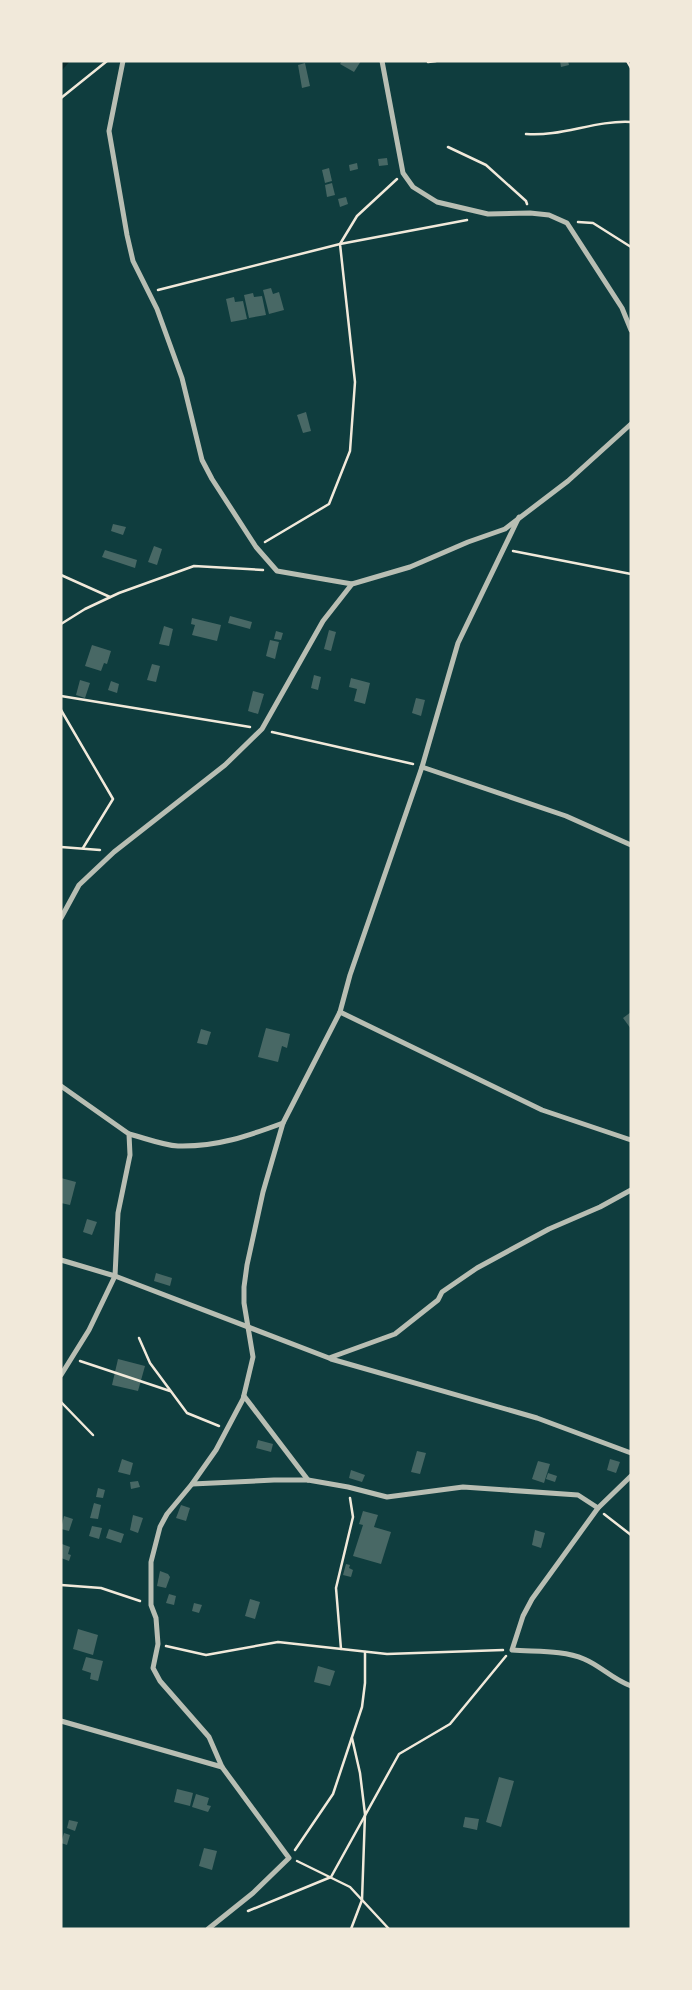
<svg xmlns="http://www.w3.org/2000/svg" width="692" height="1990" viewBox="0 0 692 1990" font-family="Karla,sans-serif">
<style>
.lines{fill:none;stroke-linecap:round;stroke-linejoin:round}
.stream{stroke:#0a2a2b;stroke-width:4.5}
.building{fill:#486865}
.path{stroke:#f1e9da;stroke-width:2.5}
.minor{stroke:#b8beb3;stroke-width:5}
</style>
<rect width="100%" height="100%" fill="#0f3d3e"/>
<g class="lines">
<path class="stream" d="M 61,68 L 67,61"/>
</g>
<g class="building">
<path d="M 342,61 L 361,61 L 354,72 L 340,64 Z"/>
<path d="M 560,61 L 568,61 L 569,65 L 561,67 Z"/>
<path d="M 305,63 L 310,86 L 302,88 L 298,65 Z"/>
<path d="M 387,158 L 388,165 L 379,166 L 378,159 Z"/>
<path d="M 357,163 L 358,169 L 350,171 L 349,165 Z"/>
<path d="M 329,168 L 332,181 L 325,183 L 322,170 Z"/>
<path d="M 332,183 L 335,195 L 327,197 L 325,185 Z"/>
<path d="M 346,197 L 348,204 L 340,207 L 338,199 Z"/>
<path d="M 271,288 L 273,294 L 279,292 L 284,310 L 269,314 L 263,290 Z"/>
<path d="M 253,293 L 254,297 L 262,296 L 266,315 L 249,318 L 244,295 Z"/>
<path d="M 234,297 L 235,302 L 243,301 L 247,319 L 231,322 L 226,299 Z"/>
<path d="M 306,412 L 311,431 L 303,433 L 297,415 Z"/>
<path d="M 113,524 L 126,527 L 123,535 L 111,531 Z"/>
<path d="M 154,546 L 162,549 L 157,565 L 148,562 Z"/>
<path d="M 105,550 L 137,560 L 135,568 L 102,557 Z"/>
<path d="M 230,616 L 252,622 L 250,629 L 228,623 Z"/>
<path d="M 192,618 L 221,625 L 217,641 L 192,635 L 195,625 L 191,624 Z"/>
<path d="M 164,626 L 173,629 L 169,646 L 159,644 Z"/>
<path d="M 329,630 L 336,632 L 331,651 L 324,649 Z"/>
<path d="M 276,631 L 283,633 L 281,640 L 274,639 Z"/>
<path d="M 270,640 L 279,642 L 275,659 L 266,656 Z"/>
<path d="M 92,645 L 111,651 L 107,664 L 104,663 L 101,671 L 85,666 Z"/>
<path d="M 152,664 L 160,666 L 156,682 L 147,680 Z"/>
<path d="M 314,675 L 321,677 L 318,690 L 311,688 Z"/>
<path d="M 351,678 L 370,683 L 365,704 L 354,701 L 357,689 L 349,687 Z"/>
<path d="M 80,680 L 90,683 L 85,698 L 76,695 Z"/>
<path d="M 111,681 L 119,684 L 117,693 L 108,690 Z"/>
<path d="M 253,691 L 264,694 L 258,714 L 248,711 Z"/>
<path d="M 416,698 L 425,700 L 421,716 L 412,713 Z"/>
<path d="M 631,1012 L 631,1029 L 623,1018 Z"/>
<path d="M 266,1028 L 290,1034 L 287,1048 L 282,1046 L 278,1062 L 258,1057 Z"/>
<path d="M 201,1029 L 211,1032 L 207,1045 L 197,1043 Z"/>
<path d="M 61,1178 L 76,1182 L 70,1205 L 61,1203 Z"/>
<path d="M 87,1219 L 97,1222 L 92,1235 L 83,1232 Z"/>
<path d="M 156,1273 L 172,1278 L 170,1286 L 154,1281 Z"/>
<path d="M 118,1359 L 145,1366 L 138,1391 L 112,1385 Z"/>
<path d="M 258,1440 L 273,1444 L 271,1452 L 256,1448 Z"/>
<path d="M 417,1451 L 426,1453 L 420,1474 L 411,1472 Z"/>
<path d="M 122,1459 L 133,1463 L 130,1475 L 118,1472 Z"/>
<path d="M 610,1459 L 620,1462 L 616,1473 L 607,1470 Z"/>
<path d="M 538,1461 L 550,1464 L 544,1483 L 532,1479 Z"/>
<path d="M 351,1470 L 365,1475 L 362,1482 L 349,1478 Z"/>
<path d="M 548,1473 L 557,1476 L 555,1482 L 546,1479 Z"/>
<path d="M 138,1481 L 140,1487 L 131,1489 L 130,1482 Z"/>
<path d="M 98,1488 L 105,1490 L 103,1498 L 96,1497 Z"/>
<path d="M 94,1503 L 101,1505 L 98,1519 L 90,1518 Z"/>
<path d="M 181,1505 L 190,1508 L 186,1521 L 176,1518 Z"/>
<path d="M 363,1511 L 378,1515 L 374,1527 L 391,1532 L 381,1564 L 353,1556 L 363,1525 L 359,1524 Z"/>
<path d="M 133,1515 L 143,1518 L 138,1533 L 130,1530 Z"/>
<path d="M 64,1516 L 73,1519 L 69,1531 L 61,1529 Z"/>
<path d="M 92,1526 L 102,1528 L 99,1539 L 89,1536 Z"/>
<path d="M 109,1529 L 124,1534 L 121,1543 L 106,1538 Z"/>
<path d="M 535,1530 L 545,1533 L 541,1548 L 532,1545 Z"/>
<path d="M 62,1544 L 70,1547 L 68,1554 L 71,1555 L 69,1561 L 61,1558 Z"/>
<path d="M 346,1564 L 350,1565 L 349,1568 L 353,1570 L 351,1577 L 343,1575 Z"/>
<path d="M 160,1571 L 168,1574 L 170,1577 L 166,1588 L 157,1586 Z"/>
<path d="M 169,1594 L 176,1596 L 174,1605 L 166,1603 Z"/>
<path d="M 250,1599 L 260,1602 L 255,1619 L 245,1616 Z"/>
<path d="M 194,1603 L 202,1605 L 199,1613 L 192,1611 Z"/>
<path d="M 78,1629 L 98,1635 L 93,1655 L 73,1649 Z"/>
<path d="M 86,1657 L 103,1661 L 98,1681 L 90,1679 L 91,1673 L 82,1670 Z"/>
<path d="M 318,1666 L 335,1671 L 330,1686 L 314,1682 Z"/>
<path d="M 499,1777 L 514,1781 L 501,1827 L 486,1822 Z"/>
<path d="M 177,1789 L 193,1793 L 190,1806 L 174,1802 Z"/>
<path d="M 196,1794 L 209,1798 L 207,1805 L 211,1806 L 208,1812 L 192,1807 Z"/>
<path d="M 465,1817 L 479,1819 L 477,1830 L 463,1827 Z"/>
<path d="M 69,1820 L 78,1822 L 75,1831 L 67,1828 Z"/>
<path d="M 64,1833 L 70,1835 L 67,1845 L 61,1843 Z"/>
<path d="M 204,1848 L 217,1851 L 212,1870 L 199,1866 Z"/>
</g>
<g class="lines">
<g class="path">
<path d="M 627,61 L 631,68"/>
<path d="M 428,62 L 436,61"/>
<path d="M 61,98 L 107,61"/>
<path d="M 526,134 C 561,137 595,120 631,122"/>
<path d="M 448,147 L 486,165 L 526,201 L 527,204"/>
<path d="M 578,222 L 593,223 L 631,247"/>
<path d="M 158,290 L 340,244 L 357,216 L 397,179"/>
<path d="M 265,542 L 329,504 L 350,451 L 355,382 L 340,244 L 467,220"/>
<path d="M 513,551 L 631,574"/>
<path d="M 61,575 L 110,597"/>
<path d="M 61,624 L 85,609 L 119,593 L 194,566 L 263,570"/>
<path d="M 61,696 L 250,727"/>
<path d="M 61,710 L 113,799 L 83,848"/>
<path d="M 272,732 L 413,764"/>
<path d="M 61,847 L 100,850"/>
<path d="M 139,1338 L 150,1363 L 187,1413 L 219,1426"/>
<path d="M 80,1361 L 170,1391"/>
<path d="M 61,1402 L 93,1435"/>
<path d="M 604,1514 L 631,1535"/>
<path d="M 61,1585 L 101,1588 L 140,1601"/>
<path d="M 166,1646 L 206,1655 L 278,1642 L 387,1654 L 503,1650"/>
<path d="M 341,1649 L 336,1588 L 353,1517 L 350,1498"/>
<path d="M 295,1850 L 333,1794 L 362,1707 L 365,1683 L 365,1652"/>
<path d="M 297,1861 L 350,1887 L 389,1929"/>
<path d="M 248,1911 L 331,1877 L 399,1754 L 450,1724 L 506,1656"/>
<path d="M 351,1929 L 362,1900 L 365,1814 L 360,1773 L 352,1738"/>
</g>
<g class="minor">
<path d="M 123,61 L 109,131 L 127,235 L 133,261 L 157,309 L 182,378 L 202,460 L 212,479 L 256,547 L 277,571 L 352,584"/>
<path d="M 382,61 L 403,173 L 413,187 L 437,202 L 488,214 L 530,213 L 549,215 L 567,223 L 622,308 L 631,330"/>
<path d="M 422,767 L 566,816 L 631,845"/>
<path d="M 61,918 L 79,885 L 114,852 L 225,765 L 262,729 L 323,621 L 352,584 L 410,567 L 468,542 L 505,529 L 568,481 L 631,424"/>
<path d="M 340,1012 L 542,1110 L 631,1140"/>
<path d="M 61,1086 L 129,1134 L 130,1155 L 118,1213 L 115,1276 L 89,1330 L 61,1375"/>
<path d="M 129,1134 C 145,1138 162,1145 178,1146 C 217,1147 248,1136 283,1123"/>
<path d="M 61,1260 L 115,1276 L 329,1358 L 395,1334 L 438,1300 L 442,1292 L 477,1268 L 549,1229 L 600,1207 L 631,1190"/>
<path d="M 331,1359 L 537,1418 L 631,1453"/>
<path d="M 244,1396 L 308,1480"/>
<path d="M 631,1476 L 598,1508 L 532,1599 L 523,1616 L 512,1650 C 535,1652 563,1650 584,1659 C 601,1666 612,1679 631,1686"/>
<path d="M 192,1484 L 274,1480 L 308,1480 L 348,1487 L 387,1497 L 463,1487 L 578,1495 L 598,1508"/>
<path d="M 61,1721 L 222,1767"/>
<path d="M 208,1929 L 253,1893 L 289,1858 L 222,1767 L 209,1737 L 160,1681 L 153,1668 L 158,1644 L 156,1618 L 151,1605 L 151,1562 L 160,1527 L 167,1514 L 192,1484 L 216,1450 L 243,1399 L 253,1357 L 244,1303 L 244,1287 L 247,1265 L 263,1192 L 283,1123 L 340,1012 L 350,975 L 422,767 L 458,643 L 519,517"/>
</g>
</g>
<rect width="692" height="1990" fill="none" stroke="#f1e9da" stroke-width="125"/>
</svg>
